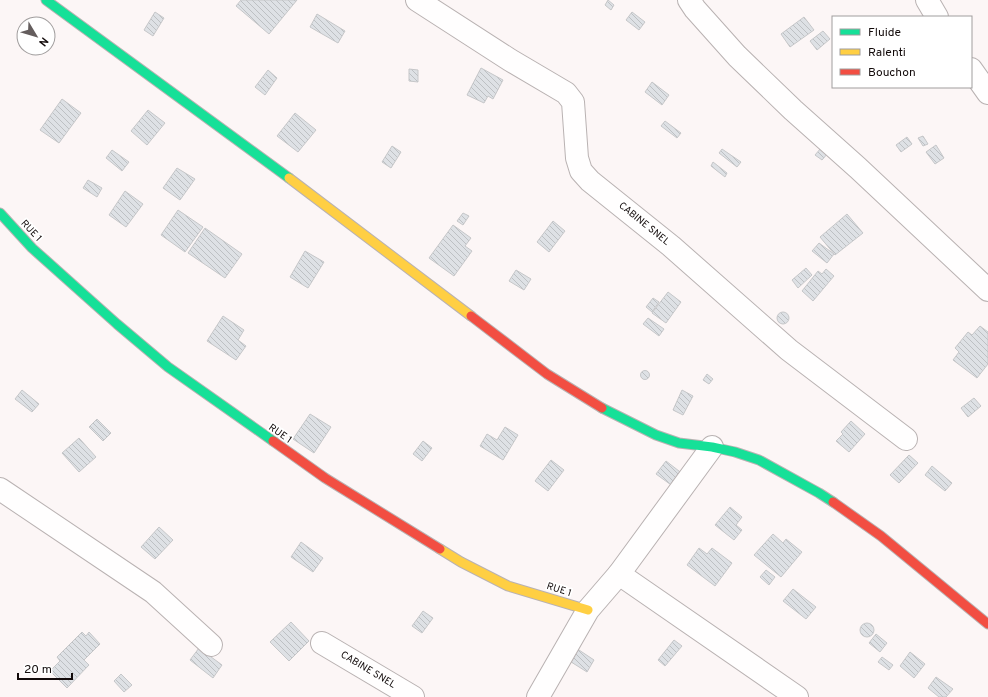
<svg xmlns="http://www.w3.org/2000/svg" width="988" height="697" viewBox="0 0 988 697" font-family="Overpass,sans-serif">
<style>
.building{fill:url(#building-back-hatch);stroke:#c6c7c9}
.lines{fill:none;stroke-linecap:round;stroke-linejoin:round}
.street-casing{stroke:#b9b2b2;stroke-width:24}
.fast-casing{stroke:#b9b2b2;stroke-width:11}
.slow-casing{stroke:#b9b2b2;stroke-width:11}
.jam-casing{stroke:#b9b2b2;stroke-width:11}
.street{stroke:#fffefe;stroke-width:22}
.fast{stroke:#16e098;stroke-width:9}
.slow{stroke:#ffcf43;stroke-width:9}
.jam{stroke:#f24e42;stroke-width:9}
.labels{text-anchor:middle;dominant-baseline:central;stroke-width:3.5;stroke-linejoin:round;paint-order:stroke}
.street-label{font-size:10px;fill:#120a0a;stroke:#fff}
</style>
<defs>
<pattern id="building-back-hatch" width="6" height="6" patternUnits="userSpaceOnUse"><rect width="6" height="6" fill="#dee1e5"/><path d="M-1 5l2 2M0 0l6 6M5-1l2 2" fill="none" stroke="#bdc0c3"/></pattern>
</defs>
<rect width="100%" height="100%" fill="#fcf6f6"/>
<g class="building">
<path d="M 241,0 L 297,0 L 269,34 L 236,6 Z"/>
<path d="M 608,0 L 614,5 L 611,10 L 605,5 Z"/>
<path d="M 155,12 L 164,18 L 153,36 L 144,30 Z"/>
<path d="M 632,12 L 645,22 L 639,30 L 626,20 Z"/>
<path d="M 317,14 L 345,31 L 338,43 L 310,27 Z"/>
<path d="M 804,17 L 814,30 L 790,47 L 781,34 Z"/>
<path d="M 823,31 L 830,39 L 817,50 L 810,41 Z"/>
<path d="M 481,68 L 503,80 L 493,99 L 488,96 L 484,103 L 467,95 Z"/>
<path d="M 409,69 L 418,70 L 418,82 L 409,81 Z"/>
<path d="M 268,70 L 277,78 L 265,95 L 255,87 Z"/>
<path d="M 652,82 L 669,95 L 662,105 L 645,92 Z"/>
<path d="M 62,99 L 81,113 L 59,143 L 40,130 Z"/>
<path d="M 148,110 L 165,123 L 147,145 L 131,131 Z"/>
<path d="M 295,113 L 316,130 L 298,152 L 277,136 Z"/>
<path d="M 665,121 L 681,133 L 677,138 L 661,126 Z"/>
<path d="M 923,136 L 928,144 L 923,146 L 918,138 Z"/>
<path d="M 907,137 L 912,144 L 901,152 L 896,145 Z"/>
<path d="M 936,145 L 944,158 L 935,164 L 926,152 Z"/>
<path d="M 392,146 L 401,152 L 391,168 L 382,162 Z"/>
<path d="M 821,148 L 828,153 L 822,160 L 815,155 Z"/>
<path d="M 722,149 L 741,162 L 737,167 L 719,153 Z"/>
<path d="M 112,150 L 129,162 L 122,171 L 106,158 Z"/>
<path d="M 713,162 L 727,173 L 725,177 L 711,166 Z"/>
<path d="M 177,168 L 195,179 L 180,200 L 163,188 Z"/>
<path d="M 88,180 L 102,188 L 97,197 L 83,188 Z"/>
<path d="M 125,191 L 143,204 L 126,227 L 109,215 Z"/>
<path d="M 178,210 L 203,227 L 185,252 L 161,235 Z"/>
<path d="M 463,213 L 469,216 L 463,225 L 457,221 Z"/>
<path d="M 847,214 L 863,233 L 835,255 L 820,237 Z"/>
<path d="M 553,221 L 565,231 L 549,252 L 537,242 Z"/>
<path d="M 453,225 L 471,238 L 465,246 L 472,251 L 454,276 L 429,258 Z"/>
<path d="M 205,228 L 242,254 L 225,278 L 188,253 Z"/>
<path d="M 819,243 L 834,254 L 827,263 L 812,251 Z"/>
<path d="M 305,251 L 324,262 L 308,288 L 290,277 Z"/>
<path d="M 806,268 L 812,275 L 798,288 L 792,280 Z"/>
<path d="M 826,269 L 834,276 L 813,301 L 802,291 L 818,271 L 822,274 Z"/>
<path d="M 516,270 L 531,279 L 524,290 L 509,281 Z"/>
<path d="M 668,292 L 681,302 L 666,323 L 652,313 Z"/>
<path d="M 653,298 L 659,302 L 652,312 L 646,307 Z"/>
<circle cx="783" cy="318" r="6"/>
<path d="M 223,316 L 244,330 L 238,340 L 246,346 L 236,360 L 207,341 Z"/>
<path d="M 648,318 L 664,329 L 659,336 L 643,324 Z"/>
<path d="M 980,326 L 988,332 L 988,364 L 977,378 L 953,360 L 959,352 L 955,348 L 968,332 L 972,335 Z"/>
<circle cx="645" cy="375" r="4.5"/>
<path d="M 707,374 L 713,379 L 709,384 L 703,380 Z"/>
<path d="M 22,390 L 39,404 L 32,412 L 15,399 Z"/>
<path d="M 682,390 L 693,396 L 683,415 L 673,410 Z"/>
<path d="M 974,398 L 981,406 L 968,417 L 961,408 Z"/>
<path d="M 310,414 L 331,427 L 314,453 L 293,439 Z"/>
<path d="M 97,419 L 111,433 L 103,441 L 89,427 Z"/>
<path d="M 851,421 L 865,434 L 849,452 L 836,441 L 843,434 L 841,432 Z"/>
<path d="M 505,427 L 518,435 L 503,460 L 480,446 L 487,434 L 497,440 Z"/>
<path d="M 79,438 L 96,457 L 79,472 L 62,453 Z"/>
<path d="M 423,441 L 432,448 L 422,461 L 413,454 Z"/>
<path d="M 909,455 L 918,463 L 899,483 L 890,475 Z"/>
<path d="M 551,460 L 564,470 L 548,491 L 535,481 Z"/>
<path d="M 666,461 L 688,478 L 678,490 L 656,474 Z"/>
<path d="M 932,466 L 952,483 L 945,491 L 925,475 Z"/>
<path d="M 730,507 L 742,517 L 736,525 L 742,530 L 734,540 L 715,525 Z"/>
<path d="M 159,527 L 173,540 L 155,559 L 141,547 Z"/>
<path d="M 773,534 L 783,543 L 786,539 L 802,552 L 781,577 L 754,555 Z"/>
<path d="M 301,542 L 323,558 L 313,572 L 291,557 Z"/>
<path d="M 699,548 L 707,554 L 712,548 L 732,563 L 715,586 L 687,565 Z"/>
<path d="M 766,570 L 775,577 L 769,585 L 760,577 Z"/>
<path d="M 793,589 L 816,607 L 806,619 L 783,601 Z"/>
<path d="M 423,611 L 433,618 L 422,633 L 412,626 Z"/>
<path d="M 291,622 L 309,641 L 289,661 L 270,642 Z"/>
<circle cx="867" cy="630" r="7"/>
<path d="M 82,632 L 86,636 L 89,632 L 100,644 L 84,660 L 89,665 L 67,688 L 50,671 L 60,661 L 57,657 Z"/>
<path d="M 876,634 L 887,643 L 880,652 L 869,643 Z"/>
<path d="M 674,640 L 682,646 L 665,666 L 658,660 Z"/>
<path d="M 199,648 L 222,665 L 213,678 L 190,660 Z"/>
<path d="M 576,648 L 594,660 L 587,672 L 568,660 Z"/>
<path d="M 910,652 L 925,664 L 914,678 L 900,666 Z"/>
<path d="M 882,657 L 893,665 L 889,670 L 878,662 Z"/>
<path d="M 121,674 L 132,685 L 124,692 L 114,681 Z"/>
<path d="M 936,677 L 953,689 L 946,697 L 939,697 L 928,688 Z"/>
</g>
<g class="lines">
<defs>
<g id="street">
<path d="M 417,0 L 510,60 L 566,93 L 573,102 L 577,158 L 581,171 L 590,181 L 671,246 L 789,350 L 906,439"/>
<path d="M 689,0 L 695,9 L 737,56 L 793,110 L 858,168 L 988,290"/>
<path d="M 927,0 L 937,17"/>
<path d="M 971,69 L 988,93"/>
<path d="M 0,489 L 153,592 L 211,645"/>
<path d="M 619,574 L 797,697"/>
<path d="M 322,643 L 413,697"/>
<path d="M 538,697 L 588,610 L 619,574 L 712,447"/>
</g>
<g id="fast">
<path d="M 46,0 L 289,178"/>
<path d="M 0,213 L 32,248 L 117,324 L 168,367 L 273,441"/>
<path d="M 602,408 L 656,435 L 679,443 L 712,447 L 735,452 L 759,460 L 819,493 L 833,502"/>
</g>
<g id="slow">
<path d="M 289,178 L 471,316"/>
<path d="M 440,549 L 461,562 L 508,586 L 588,610"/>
</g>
<g id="jam">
<path d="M 471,316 L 547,374 L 602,408"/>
<path d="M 273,441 L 325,478 L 440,549"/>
<path d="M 833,502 L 881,536 L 988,624"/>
</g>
</defs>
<use href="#street" class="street-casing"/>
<use href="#fast" class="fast-casing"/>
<use href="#slow" class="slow-casing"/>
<use href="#jam" class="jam-casing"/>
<use href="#street" class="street"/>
<use href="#fast" class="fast"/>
<use href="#slow" class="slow"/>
<use href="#jam" class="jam"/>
</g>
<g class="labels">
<g class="street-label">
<text transform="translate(644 224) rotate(39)">CABINE SNEL</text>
<text transform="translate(31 231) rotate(47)">RUE 1</text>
<text transform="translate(280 434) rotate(35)">RUE 1</text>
<text transform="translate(559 590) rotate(18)">RUE 1</text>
<text transform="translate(368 670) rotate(31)">CABINE SNEL</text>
</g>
</g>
<rect x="832" y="16" width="140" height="72" fill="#ffffff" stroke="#a09d9d"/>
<rect x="840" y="29" width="20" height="6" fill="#16e098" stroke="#a09d9d"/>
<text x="868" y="36" font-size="12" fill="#120a0a">Fluide</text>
<rect x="840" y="49" width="20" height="6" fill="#ffcf43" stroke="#a09d9d"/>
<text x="868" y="56" font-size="12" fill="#120a0a">Ralenti</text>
<rect x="840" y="69" width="20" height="6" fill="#f24e42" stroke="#a09d9d"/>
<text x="868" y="76" font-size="12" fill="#120a0a">Bouchon</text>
<g transform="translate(36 36) rotate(128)"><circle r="19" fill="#ffffff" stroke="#a09d9d"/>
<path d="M0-3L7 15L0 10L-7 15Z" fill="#645d5d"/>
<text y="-6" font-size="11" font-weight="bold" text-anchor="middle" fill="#120a0a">N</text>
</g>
<path d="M18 673v6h54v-6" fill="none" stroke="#120a0a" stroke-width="2"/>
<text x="24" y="673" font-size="12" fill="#120a0a" stroke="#ffffff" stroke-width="3" paint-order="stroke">20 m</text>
</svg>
